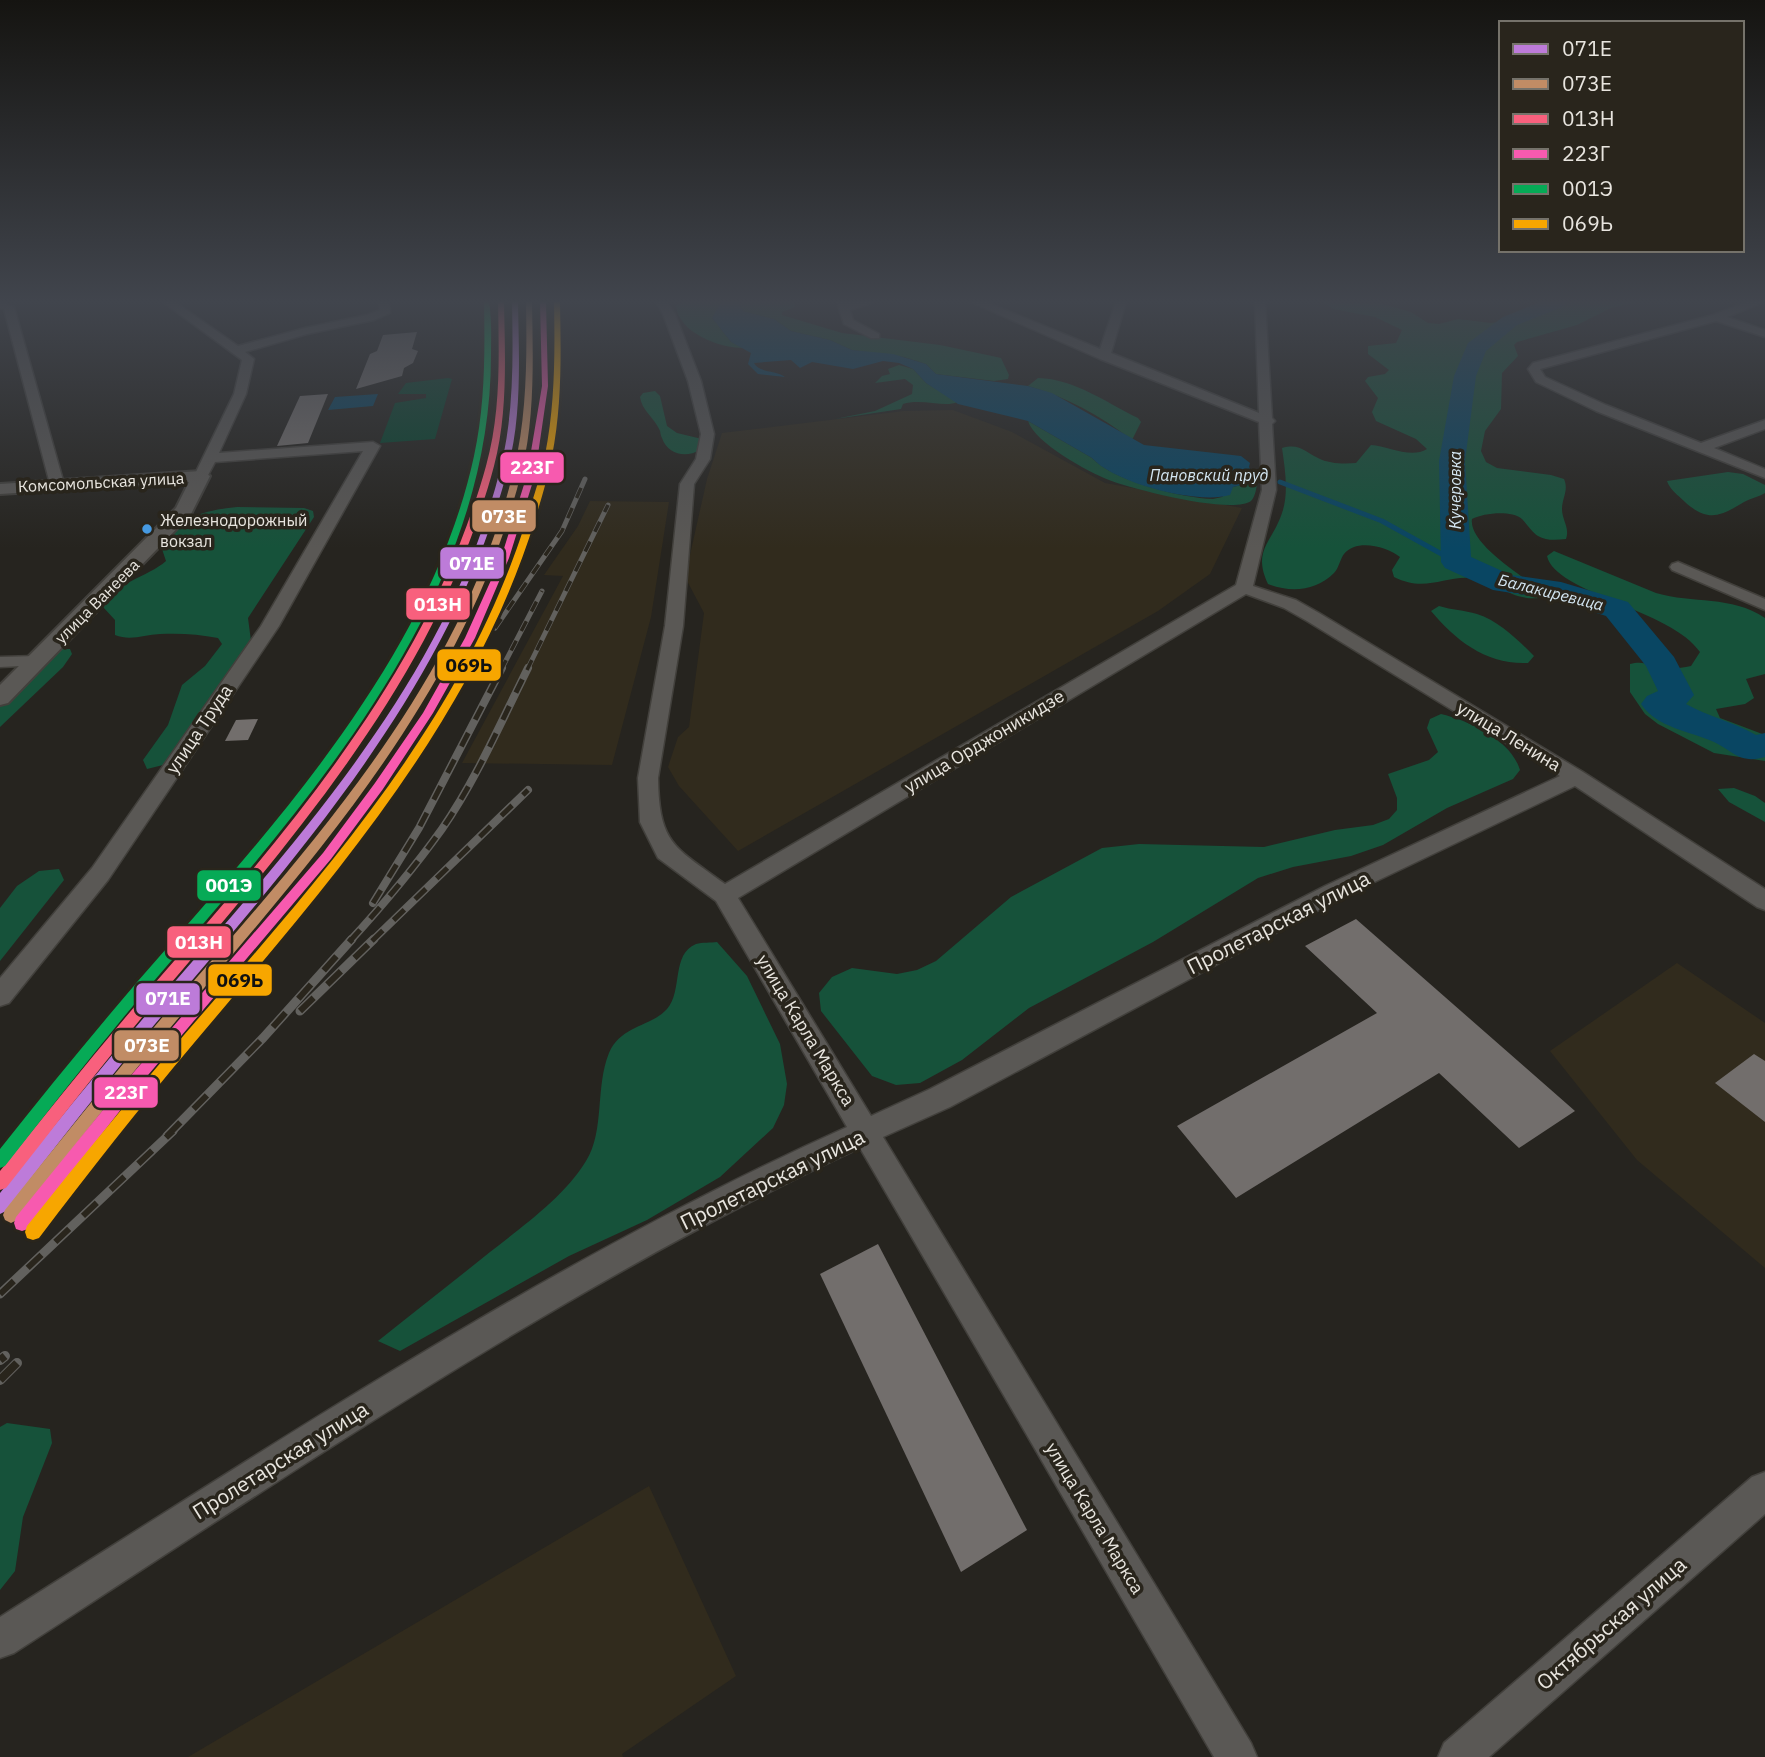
<svg xmlns="http://www.w3.org/2000/svg" width="1765" height="1757" viewBox="0 0 1765 1757" font-family="'IBM Plex Sans',sans-serif">
<style>
.built{fill:#312b1d}
.green{fill:#09442e}
.forest{fill:#16523a}
.water{fill:#094663}
.lines{fill:none;stroke-linecap:round;stroke-linejoin:round}
.stream{stroke:#094663;stroke-width:5}
.river{fill:#094663;fill-rule:evenodd}
.building{fill:#726e6c}
.minor-casing{stroke:#42403c;stroke-width:3}
.tertiary-casing{stroke:#42403c;stroke-width:4}
.minor{fill:#5a5855;fill-rule:evenodd}
.tertiary{fill:#5a5855;fill-rule:evenodd}
.rail-far3-casing{stroke:#62615e;stroke-width:5}
.rail-far2-casing{stroke:#62615e;stroke-width:8}
.rail-far1-casing{stroke:#62615e;stroke-width:9}
.rail-casing{stroke:#62615e;stroke-width:10}
.rail-far3{stroke:#29251c;stroke-width:3.5;stroke-dasharray:11;stroke-linecap:butt}
.rail-far2{stroke:#29251c;stroke-width:5;stroke-dasharray:15;stroke-linecap:butt}
.rail-far1{stroke:#29251c;stroke-width:6;stroke-dasharray:19;stroke-linecap:butt}
.rail{stroke:#29251c;stroke-width:8;stroke-dasharray:24;stroke-linecap:butt}
.rail-1-casing{stroke:#29251c;stroke-width:6}
.rail-2-casing{stroke:#29251c;stroke-width:6}
.rail-3-casing{stroke:#29251c;stroke-width:6}
.rail-4-casing{stroke:#29251c;stroke-width:6}
.rail-5-casing{stroke:#29251c;stroke-width:6}
.rail-6-casing{stroke:#29251c;stroke-width:6}
.rail-1{fill:#bd7bd9;fill-rule:evenodd}
.rail-2{fill:#c18c65;fill-rule:evenodd}
.rail-3{fill:#f8607d;fill-rule:evenodd}
.rail-4{fill:#f75aaf;fill-rule:evenodd}
.rail-5{fill:#06aa56;fill-rule:evenodd}
.rail-6{fill:#f7a600;fill-rule:evenodd}
.bus-dot{fill:#4699e1;stroke:#29251c;stroke-width:2.5}
.labels{text-anchor:middle;dominant-baseline:central;stroke-width:7;stroke-linejoin:round;paint-order:stroke}
.far-water-label{font-size:16px;font-style:italic;fill:#d4e7f3;stroke:#29251c}
.far-street-label{font-size:16px;fill:#e8e5df;stroke:#29251c}
.bus-label{font-size:16px;fill:#e8e5df;stroke:#29251c;text-anchor:start}
.street-label{font-size:18px;fill:#e8e5df;stroke:#29251c}
.near-street-label{font-size:21px;fill:#e8e5df;stroke:#29251c}
.line-badge{stroke:#29251c;stroke-width:2.5}
.badge-label{font-size:19px;text-anchor:middle;font-weight:bold;fill:#fff}
.pale-badge-label{font-size:19px;text-anchor:middle;font-weight:bold;fill:#111}
</style>
<rect width="100%" height="100%" fill="#26241f"/>
<g class="built">
<path d="M 953,410 L 1012,432 L 1105,483 L 1242,508 L 1210,574 L 1158,611 L 738,851 L 679,786 L 668,767 L 678,737 L 689,727 L 704,613 L 685,577 L 707,479 L 722,433 L 904,411 Z"/>
<path d="M 590,501 L 669,502 L 651,617 L 612,765 L 462,763 L 563,576 L 544,575 L 578,526 Z"/>
<path d="M 1677,963 L 1765,1023 L 1765,1268 L 1637,1160 L 1550,1051 Z"/>
<path d="M 649,1486 L 736,1676 L 622,1754 L 623,1757 L 188,1757 Z"/>
</g>
<path class="green" d="M 448,378 L 452,379 L 435,439 L 380,443 L 395,403 L 426,398 L 426,394 L 398,394 L 406,383 Z"/>
<g class="forest">
<path d="M 683,302 L 721,302 L 712,318 L 731,342 L 743,348 C 720,348 678,333 676,305 Z"/>
<path d="M 741,302 L 794,302 L 795,307 L 782,312 L 782,315 L 842,333 L 940,345 L 992,356 L 1001,358 L 1009,375 L 1008,379 L 994,381 L 936,374 L 926,364 L 904,357 L 852,350 L 830,340 L 791,331 L 774,319 L 743,311 L 739,304 Z"/>
<path d="M 1323,302 L 1383,304 L 1411,312 L 1428,323 L 1439,324 L 1458,319 L 1491,323 L 1508,320 L 1542,304 L 1556,302 L 1638,302 L 1611,308 L 1577,325 L 1517,342 L 1514,345 L 1518,356 L 1502,373 L 1501,409 L 1485,431 L 1481,451 L 1486,462 L 1497,468 L 1551,475 L 1564,479 C 1569,490 1562,498 1562,509 C 1562,520 1570,528 1566,539 C 1557,540 1546,541 1538,536 C 1532,532 1527,524 1522,519 C 1511,510 1484,513 1472,519 C 1468,543 1523,577 1541,590 L 1540,598 C 1510,601 1499,582 1473,578 C 1444,575 1426,593 1394,577 L 1392,570 L 1400,557 C 1387,547 1357,538 1344,554 C 1340,559 1339,568 1334,573 C 1316,591 1291,593 1268,584 C 1252,550 1272,543 1282,513 C 1289,493 1285,469 1282,448 C 1299,443 1304,451 1318,458 C 1329,464 1345,464 1356,463 L 1371,445 C 1388,446 1411,459 1427,449 L 1416,439 L 1376,421 L 1372,412 L 1378,398 L 1365,381 L 1368,377 L 1385,374 L 1389,370 L 1368,354 L 1368,346 L 1396,343 L 1402,330 L 1375,317 L 1333,309 Z"/>
<path d="M 899,365 L 913,369 L 926,383 L 957,402 C 946,408 921,398 903,404 L 901,409 L 835,419 L 875,411 L 912,394 L 913,385 L 905,379 L 875,383 L 882,376 L 890,374 L 888,369 Z"/>
<path d="M 1038,378 C 1075,379 1105,402 1138,418 L 1141,422 L 1132,440 C 1101,416 1065,396 1028,386 Z"/>
<path d="M 655,391 L 660,396 L 667,426 L 677,433 L 702,439 L 700,450 C 686,458 668,455 662,438 C 659,430 662,434 658,427 C 652,416 642,410 640,397 L 643,393 Z"/>
<path d="M 1028,421 L 1092,458 C 1113,481 1182,498 1213,499 L 1222,497 L 1233,487 L 1258,481 C 1256,487 1256,496 1251,501 C 1232,515 1132,489 1109,480 C 1088,472 1035,443 1028,421 Z"/>
<path d="M 1728,472 L 1743,474 L 1765,485 L 1765,493 C 1759,497 1751,498 1744,502 C 1721,516 1708,523 1685,502 C 1678,495 1670,490 1667,481 Z"/>
<path d="M 237,507 L 304,508 L 313,511 L 314,517 L 248,618 L 251,641 L 167,764 L 147,769 L 143,760 L 168,725 L 182,685 L 205,666 L 222,644 L 218,638 C 199,634 179,633 160,634 C 144,635 130,641 115,635 L 115,620 L 103,607 C 113,583 148,577 166,561 L 162,549 C 175,517 206,510 237,507 Z"/>
<path d="M 1554,551 L 1656,593 C 1693,604 1731,595 1765,618 L 1765,674 L 1746,679 L 1754,698 L 1745,704 L 1716,709 L 1720,718 L 1765,735 L 1765,761 L 1714,753 L 1658,724 L 1645,714 L 1630,692 L 1630,664 C 1644,660 1649,666 1663,668 C 1672,669 1682,668 1691,666 L 1700,652 C 1672,610 1555,593 1547,556 Z"/>
<path d="M 1439,606 C 1452,610 1464,610 1477,614 C 1499,621 1518,640 1534,656 L 1528,663 C 1487,665 1456,641 1431,611 Z"/>
<path d="M 62,649 L 70,649 L 72,654 L 63,667 L 0,727 L 0,703 L 52,654 Z"/>
<path d="M 1441,714 C 1470,721 1511,740 1520,770 L 1513,779 L 1447,808 L 1383,845 L 1351,856 L 1293,867 L 1258,878 L 1153,942 L 1029,1008 L 962,1060 L 920,1083 L 896,1085 L 872,1076 L 821,1011 L 819,993 L 832,977 L 852,968 L 897,974 L 917,970 L 936,961 L 1011,897 L 1102,848 L 1139,844 L 1264,847 L 1335,830 L 1373,825 L 1389,819 L 1397,810 L 1397,798 L 1388,774 L 1429,760 L 1438,752 L 1427,728 L 1430,719 Z"/>
<path d="M 1734,788 L 1755,796 L 1765,803 L 1765,822 L 1729,802 L 1718,789 Z"/>
<path d="M 59,869 L 64,880 L 0,961 L 0,908 L 17,886 L 39,871 Z"/>
<path d="M 717,942 L 747,976 L 780,1044 L 787,1084 L 784,1105 L 773,1128 L 720,1177 L 647,1220 L 569,1256 L 400,1351 L 378,1341 C 415,1311 453,1282 490,1252 C 523,1226 564,1197 586,1161 C 605,1131 595,1087 609,1053 C 621,1025 651,1027 667,1009 C 683,991 671,954 696,944 C 702,942 711,943 717,942 Z"/>
<path d="M 7,1423 L 50,1429 L 52,1443 L 23,1517 L 15,1571 L 0,1590 L 0,1427 Z"/>
</g>
<g class="water">
<path d="M 721,302 L 741,302 L 739,304 L 743,311 L 774,319 L 791,331 L 830,340 L 852,350 L 893,354 L 913,360 L 926,364 L 936,374 L 1028,386 L 1052,393 L 1144,445 L 1241,456 L 1250,463 L 1249,467 L 1258,481 L 1233,487 L 1230,495 C 1198,505 1114,483 1092,458 L 1028,421 L 958,404 L 926,383 L 913,369 L 899,363 L 883,361 L 853,369 L 812,362 L 800,368 L 791,360 L 754,363 C 759,373 776,370 785,377 L 758,374 L 748,364 L 751,353 L 731,342 L 712,318 Z"/>
<path d="M 378,394 L 373,406 L 328,410 L 335,397 Z"/>
</g>
<g class="lines">
<path class="stream" d="M 1280,482 L 1382,521 L 1456,562"/>
<path class="river" d="M 1540,302 L 1568,302 L 1565,306 L 1517,325 L 1486,351 L 1476,376 L 1465,461 L 1471,557 L 1511,575 L 1561,582 L 1628,602 L 1674,657 L 1694,695 L 1686,704 C 1709,717 1734,722 1756,735 L 1765,733 L 1765,757 C 1760,758 1754,760 1749,759 C 1735,758 1726,747 1714,742 C 1690,731 1657,728 1641,704 L 1647,696 L 1658,691 L 1646,666 L 1606,616 L 1556,600 L 1493,590 L 1445,568 L 1441,562 L 1439,461 L 1454,376 L 1468,343 L 1503,317 Z"/>
</g>
<g class="building">
<path d="M 417,332 L 412,349 L 418,351 L 413,363 L 404,368 L 402,376 L 356,389 L 370,354 L 377,351 L 383,335 Z"/>
<path d="M 328,394 L 308,443 L 277,446 L 300,396 Z"/>
<path d="M 258,719 L 248,740 L 225,741 L 236,720 Z"/>
<path d="M 1356,919 L 1575,1111 L 1519,1148 L 1439,1073 L 1236,1198 L 1177,1126 L 1377,1013 L 1305,946 Z"/>
<path d="M 1754,1054 L 1765,1061 L 1765,1122 L 1715,1083 Z"/>
<path d="M 878,1244 L 1027,1530 L 961,1572 L 820,1274 Z"/>
</g>
<g class="lines">
<defs>
<g id="minor">
<path d="M 0,302 L 14,307 L 64,484 L 62,487 L 52,487 L 50,484 L 4,309 L 0,308 Z"/>
<path d="M 163,302 L 175,302 L 238,346 L 305,328 L 367,315 L 380,310 L 379,302 L 389,302 L 390,313 L 374,320 L 307,334 L 245,352 L 254,359 L 246,394 L 219,453 L 373,442 L 380,446 L 279,626 L 108,880 L 9,1003 L 0,1006 L 0,978 L 92,868 L 261,626 L 363,451 L 215,462 L 206,479 L 196,479 L 194,476 L 234,394 L 242,360 Z"/>
<path d="M 656,302 L 667,302 L 675,314 L 701,381 L 714,434 L 710,459 L 694,484 L 683,626 L 658,778 C 659,845 675,847 725,884 L 1236,585 L 1262,490 L 1259,422 L 1100,359 L 971,302 L 986,302 L 1100,349 L 1116,302 L 1126,302 L 1111,353 L 1259,413 L 1255,302 L 1265,302 L 1272,418 L 1275,421 L 1272,424 L 1276,490 L 1253,586 L 1296,600 L 1319,613 L 1583,772 L 1765,889 L 1765,910 L 1757,907 L 1575,786 L 1341,898 L 950,1107 L 883,1137 L 1251,1743 L 1257,1757 L 1214,1757 L 860,1148 C 562,1287 289,1475 14,1653 L 0,1658 L 0,1617 C 276,1443 549,1261 847,1127 L 716,901 L 658,858 L 640,822 L 638,778 L 665,626 L 680,484 L 696,459 L 701,434 L 688,381 L 663,314 ZM 1246,594 L 1284,608 L 1307,621 L 1560,776 L 1325,886 L 930,1089 L 871,1116 L 738,898 Z"/>
<path d="M 837,302 L 874,302 L 850,310 L 853,320 L 879,334 L 879,338 L 871,338 L 844,324 Z"/>
<path d="M 1747,302 L 1763,302 L 1727,317 L 1765,330 L 1765,337 L 1716,321 L 1540,369 L 1545,377 L 1606,405 L 1701,443 L 1765,420 L 1765,429 L 1714,448 L 1765,469 L 1765,478 L 1596,411 L 1536,382 L 1528,369 L 1533,363 L 1713,315 Z"/>
<path d="M 1678,562 L 1765,599 L 1765,610 L 1672,570 L 1670,567 L 1672,564 Z"/>
<path d="M 37,656 L 46,661 L 43,665 L 0,667 L 0,657 Z"/>
<path d="M 1765,1472 L 1765,1514 L 1489,1757 L 1438,1757 L 1444,1743 L 1752,1477 Z"/>
</g>
<path id="tertiary" d="M 201,471 L 210,476 L 191,514 L 8,703 L 0,705 L 0,685 L 176,508 L 189,482 L 0,494 L 0,484 Z"/>
</defs>
<use href="#minor" class="minor-casing"/>
<use href="#tertiary" class="tertiary-casing"/>
<use href="#minor" class="minor"/>
<use href="#tertiary" class="tertiary"/>
<defs>
<g id="rail-far3">
<path d="M 495,628 L 562,531 L 585,479"/>
<path d="M 501,670 L 542,591"/>
<path d="M 527,670 L 608,505"/>
</g>
<g id="rail-far2">
<path d="M 373,903 L 419,828 L 502,668"/>
<path d="M 350,941 C 383,905 414,868 442,829 C 476,780 501,722 528,668"/>
<path d="M 372,941 L 528,790"/>
</g>
<g id="rail-far1">
<path d="M 300,1011 L 374,939"/>
<path d="M 167,1136 L 263,1038 L 352,939"/>
<path d="M 0,1294 L 173,1131"/>
</g>
<g id="rail">
<path d="M 0,1360 L 5,1356"/>
<path d="M 0,1380 L 17,1363"/>
</g>
</defs>
<use href="#rail-far3" class="rail-far3-casing"/>
<use href="#rail-far2" class="rail-far2-casing"/>
<use href="#rail-far1" class="rail-far1-casing"/>
<use href="#rail" class="rail-casing"/>
<use href="#rail-far3" class="rail-far3"/>
<use href="#rail-far2" class="rail-far2"/>
<use href="#rail-far1" class="rail-far1"/>
<use href="#rail" class="rail"/>
<defs>
<path id="rail-1" d="M 512,302 L 518,302 C 519,357 522,415 508,468 C 453,681 305,847 167,1010 C 111,1075 58,1143 6,1211 L 0,1214 L 0,1193 C 52,1128 104,1064 158,1001 C 296,842 450,676 501,466 C 514,412 513,357 512,302 Z"/>
<path id="rail-2" d="M 526,302 L 532,302 C 533,358 535,416 522,470 C 468,688 318,854 176,1021 C 121,1086 69,1153 17,1220 L 11,1223 L 5,1220 L 3,1215 L 5,1210 C 58,1143 111,1077 166,1013 C 307,850 462,685 514,469 C 527,415 527,357 526,302 Z"/>
<path id="rail-3" d="M 498,302 L 504,302 C 505,356 508,413 494,466 C 438,676 292,840 155,1002 C 103,1063 55,1126 6,1188 L 0,1190 L 0,1171 C 49,1110 97,1050 148,991 C 286,833 429,672 486,466 C 501,413 499,356 498,302 Z"/>
<path id="rail-4" d="M 540,302 L 546,302 L 548,386 L 535,475 L 509,558 L 475,638 L 433,713 L 383,789 L 331,859 L 143,1081 L 28,1229 L 22,1231 L 16,1229 L 14,1223 L 16,1217 L 133,1073 L 323,853 L 375,783 L 423,713 L 465,638 L 501,558 L 527,475 L 542,386 Z"/>
<path id="rail-5" d="M 489,302 C 492,319 491,338 491,355 C 491,606 301,809 148,988 C 99,1046 52,1106 5,1166 L 0,1168 L 0,1149 C 45,1092 91,1036 138,981 C 271,829 430,659 474,456 C 485,406 485,354 484,303 Z"/>
<path id="rail-6" d="M 554,302 L 560,302 C 561,354 562,406 552,456 C 548,478 541,499 535,520 C 472,723 328,884 194,1043 C 140,1107 89,1172 39,1238 L 33,1240 L 27,1238 L 25,1232 L 27,1226 C 78,1162 130,1098 184,1035 C 318,880 462,723 525,524 C 532,501 540,479 545,455 C 555,405 555,353 554,302 Z"/>
</defs>
<use href="#rail-1" class="rail-1-casing"/>
<use href="#rail-2" class="rail-2-casing"/>
<use href="#rail-3" class="rail-3-casing"/>
<use href="#rail-4" class="rail-4-casing"/>
<use href="#rail-5" class="rail-5-casing"/>
<use href="#rail-6" class="rail-6-casing"/>
<use href="#rail-1" class="rail-1"/>
<use href="#rail-2" class="rail-2"/>
<use href="#rail-3" class="rail-3"/>
<use href="#rail-4" class="rail-4"/>
<use href="#rail-5" class="rail-5"/>
<use href="#rail-6" class="rail-6"/>
</g>
<linearGradient id="sky" x2="0" y2="1"><stop stop-color="#151411"/><stop offset="0.55" stop-color="#41454d"/><stop offset="1" stop-color="#41454d" stop-opacity="0"/></linearGradient>
<rect width="1765" height="548" fill="url(#sky)"/>
<circle class="bus-dot" cx="147" cy="529" r="6"/>
<g class="labels">
<g class="far-water-label">
<text x="1209" y="475">Пановский пруд</text>
<text transform="translate(1455 490) rotate(-90)">Кучеровка</text>
<text transform="translate(1551 592) rotate(14)">Балакиревица</text>
</g>
<g class="far-street-label">
<text transform="translate(101 482) rotate(-3)">Комсомольская улица</text>
<text transform="translate(97 601) rotate(-45)">улица Ванеева</text>
</g>
<g class="bus-label">
<text x="160" y="520">Железнодорожный<tspan x="160" dy="21">вокзал</tspan></text>
</g>
<g class="street-label">
<text transform="translate(199 729) rotate(-56)">улица Труда</text>
<text transform="translate(1509 736) rotate(31)">улица Ленина</text>
<text transform="translate(984 741) rotate(-31)">улица Орджоникидзе</text>
<text transform="translate(806 1030) rotate(59)">улица Карла Маркса</text>
<text transform="translate(1095 1518) rotate(59)">улица Карла Маркса</text>
</g>
<g class="near-street-label">
<text transform="translate(1278 922) rotate(-27)">Пролетарская улица</text>
<text transform="translate(772 1179) rotate(-26)">Пролетарская улица</text>
<text transform="translate(280 1460) rotate(-32)">Пролетарская улица</text>
<text transform="translate(1611 1623) rotate(-41)">Октябрьская улица</text>
</g>
</g>
<g class="line-badge">
<rect x="499" y="451" width="66" height="33" rx="7" fill="#f75aaf"/>
<rect x="471" y="499" width="66" height="34" rx="7" fill="#c18c65"/>
<rect x="439" y="546" width="66" height="34" rx="7" fill="#bd7bd9"/>
<rect x="405" y="587" width="66" height="34" rx="7" fill="#f8607d"/>
<rect x="436" y="648" width="66" height="34" rx="7" fill="#f7a600"/>
<rect x="196" y="869" width="66" height="33" rx="7" fill="#06aa56"/>
<rect x="166" y="925" width="66" height="34" rx="7" fill="#f8607d"/>
<rect x="207" y="963" width="66" height="34" rx="7" fill="#f7a600"/>
<rect x="135" y="982" width="66" height="34" rx="7" fill="#bd7bd9"/>
<rect x="113" y="1029" width="67" height="33" rx="7" fill="#c18c65"/>
<rect x="93" y="1076" width="66" height="33" rx="7" fill="#f75aaf"/>
</g>
<g class="badge-label">
<text x="532" y="474">223Г</text>
<text x="504" y="523">073Е</text>
<text x="472" y="570">071Е</text>
<text x="438" y="611">013Н</text>
<text x="229" y="892">001Э</text>
<text x="199" y="949">013Н</text>
<text x="168" y="1005">071Е</text>
<text x="147" y="1052">073Е</text>
<text x="126" y="1099">223Г</text>
</g>
<g class="pale-badge-label">
<text x="469" y="672">069Ь</text>
<text x="240" y="987">069Ь</text>
</g>
<rect x="1499" y="21" width="245" height="231" fill="#29251c" stroke="#75726a" stroke-width="2"/>
<rect x="1513" y="44" width="35" height="10" fill="#bd7bd9" stroke="#75726a" stroke-width="2"/>
<text x="1562" y="56" font-size="21" fill="#e8e5df">071Е</text>
<rect x="1513" y="79" width="35" height="10" fill="#c18c65" stroke="#75726a" stroke-width="2"/>
<text x="1562" y="91" font-size="21" fill="#e8e5df">073Е</text>
<rect x="1513" y="114" width="35" height="10" fill="#f8607d" stroke="#75726a" stroke-width="2"/>
<text x="1562" y="126" font-size="21" fill="#e8e5df">013Н</text>
<rect x="1513" y="149" width="35" height="10" fill="#f75aaf" stroke="#75726a" stroke-width="2"/>
<text x="1562" y="161" font-size="21" fill="#e8e5df">223Г</text>
<rect x="1513" y="184" width="35" height="10" fill="#06aa56" stroke="#75726a" stroke-width="2"/>
<text x="1562" y="196" font-size="21" fill="#e8e5df">001Э</text>
<rect x="1513" y="219" width="35" height="10" fill="#f7a600" stroke="#75726a" stroke-width="2"/>
<text x="1562" y="231" font-size="21" fill="#e8e5df">069Ь</text>
</svg>
